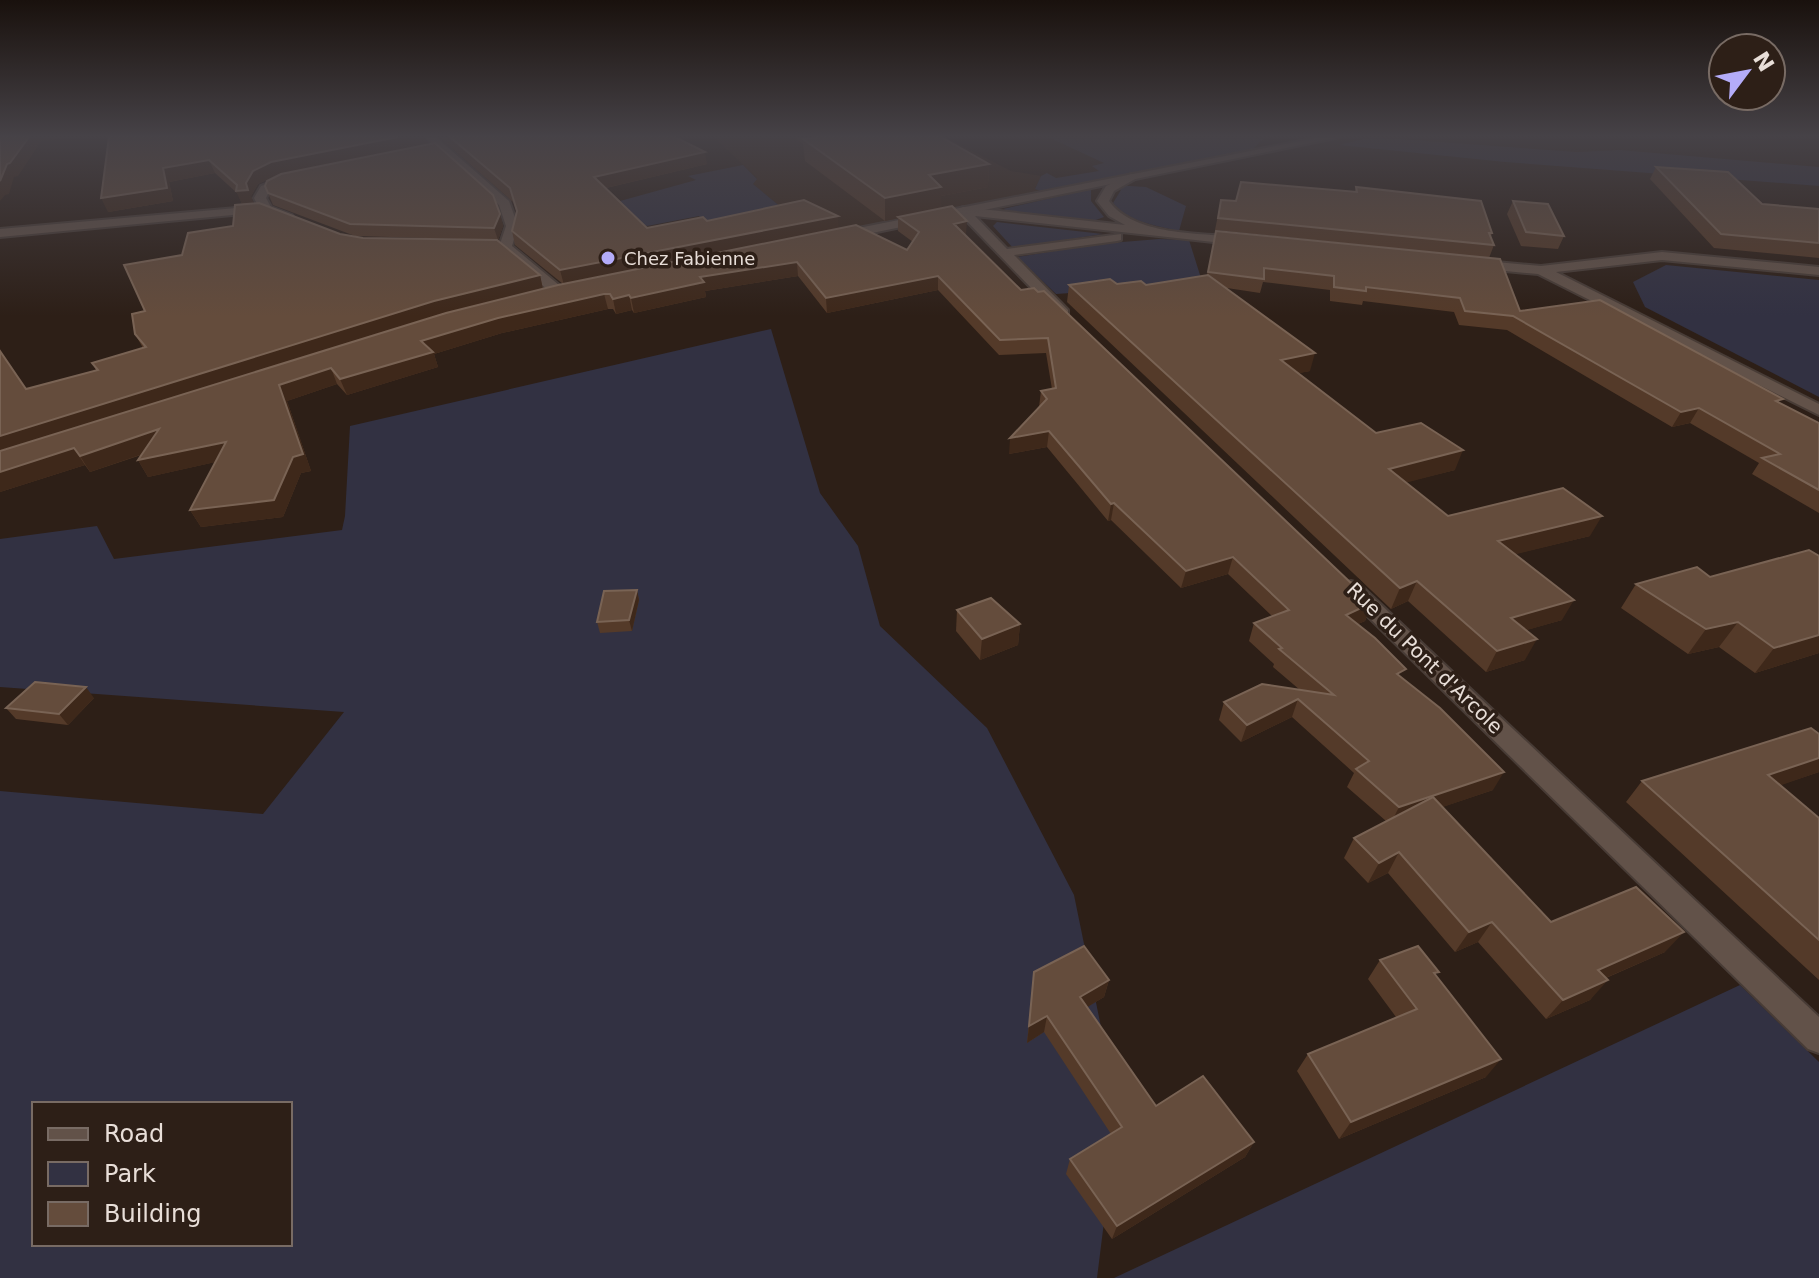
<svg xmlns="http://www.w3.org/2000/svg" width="1819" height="1278" viewBox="0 0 1819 1278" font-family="'DejaVu Sans',sans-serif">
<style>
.built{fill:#3a271a}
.green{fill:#323142;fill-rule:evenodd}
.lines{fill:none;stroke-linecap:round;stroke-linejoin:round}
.minor-casing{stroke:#483c36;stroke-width:4}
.tertiary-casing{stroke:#483c36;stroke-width:4}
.minor{fill:#625249;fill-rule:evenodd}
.tertiary{fill:#625249;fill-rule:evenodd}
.wall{fill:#543a29}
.shaded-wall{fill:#3e281a}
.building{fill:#644c3c;stroke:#796354;stroke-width:2}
.poi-dot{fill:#b4acf9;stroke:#2d1f17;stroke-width:3}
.labels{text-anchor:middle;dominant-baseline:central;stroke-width:7;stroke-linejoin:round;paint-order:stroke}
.far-poi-label{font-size:18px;fill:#e8ded8;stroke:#2d1f17;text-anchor:start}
.street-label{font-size:20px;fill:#e8ded8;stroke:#2d1f17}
</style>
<rect width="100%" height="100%" fill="#2d1f17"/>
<path class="built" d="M 714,137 L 945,137 L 1011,171 L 1041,176 L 1035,189 L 1043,192 L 817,237 L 753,184 L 757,178 Z"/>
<g class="green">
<path d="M 1048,137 L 1247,137 L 1263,139 L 1251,151 L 1043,192 L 1035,189 L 1041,176 L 1047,173 L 1056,178 L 1099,171 L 1092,166 L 1104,163 Z"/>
<path d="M 1371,137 L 1577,152 L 1620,150 L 1819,167 L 1819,186 L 1505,162 L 1339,145 Z"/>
<path d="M 743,165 L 757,179 L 753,184 L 793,217 L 712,229 L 699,216 L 647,226 L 602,206 L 696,180 L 688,176 Z"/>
<path d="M 1114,185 L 1146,187 L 1186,206 L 1179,231 C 1155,225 1130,223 1113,203 L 1121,190 Z"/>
<path d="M 1091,189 L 1091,201 L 1104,217 L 1093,221 L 1012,212 L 1003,209 Z"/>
<path d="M 997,222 L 1103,234 L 1013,248 L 993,226 Z"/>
<path d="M 1159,239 L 1189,240 L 1206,294 L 1173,286 L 1056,294 L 1017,257 L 1098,244 Z"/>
<path d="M 1666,265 L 1819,280 L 1819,397 L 1645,307 L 1633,282 Z"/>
<path d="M 771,329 L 820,493 L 858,546 L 880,626 L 987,728 L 1074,895 L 1118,1110 L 1097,1278 L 0,1278 L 0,791 L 263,814 L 344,712 L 0,687 L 0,539 L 97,526 L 114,559 L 342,530 L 345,516 L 350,426 ZM 34,1104 L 290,1104 L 290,1244 L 34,1244 Z"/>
<path d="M 1740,985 L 1819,1062 L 1819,1278 L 1114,1278 Z"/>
</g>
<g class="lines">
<defs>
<g id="minor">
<path d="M 425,137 L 436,137 L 509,201 L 518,226 L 512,246 L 565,290 L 565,296 L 555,296 L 500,250 L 499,247 L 506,226 L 499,205 Z"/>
<path d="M 1131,174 L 1135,175 L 1135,179 L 1114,191 L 1109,201 C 1134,236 1200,233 1241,237 L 1247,241 L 1241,245 L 975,216 L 1007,249 L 1121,234 L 1121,240 L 1117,241 L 1014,255 L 1068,310 L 1068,316 L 1058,316 L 957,211 L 963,207 L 1125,225 L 1109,216 L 1097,201 L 1106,186 Z"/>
<path d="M 293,175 L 299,178 L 297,180 L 270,190 L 266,198 L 271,207 L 292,215 L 294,218 L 288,222 L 263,212 L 0,237 L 0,229 L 258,206 L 254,198 L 261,186 Z"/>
<path d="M 1662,252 L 1819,267 L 1819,275 L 1662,260 L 1556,272 L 1819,404 L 1819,415 L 1538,274 L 1474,268 L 1467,264 L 1474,260 L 1541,266 Z"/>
<path d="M 1351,581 L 1358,583 L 1819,1017 L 1819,1053 L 1808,1049 L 1344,593 L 1341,588 L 1344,583 Z"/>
</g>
<path id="tertiary" d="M 1321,137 L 1340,137 L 838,240 L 832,236 L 838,232 Z"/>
</defs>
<use href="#minor" class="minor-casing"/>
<use href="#tertiary" class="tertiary-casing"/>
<use href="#minor" class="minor"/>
<use href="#tertiary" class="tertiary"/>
</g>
<g class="wall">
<path d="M 109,137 L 426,137 L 427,144 L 277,175 L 258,184 L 251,196 L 253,203 L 340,234 L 363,238 L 494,240 L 355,236 L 273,205 L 265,186 L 500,214 L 503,226 L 498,240 L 540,275 L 543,289 L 563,284 L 515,245 L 512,231 L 517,213 L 513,202 L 439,137 L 675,137 L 707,164 L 606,188 L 647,228 L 707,221 L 839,229 L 907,250 L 913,242 L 898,231 L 898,218 L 885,221 L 805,161 L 803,144 L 794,137 L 941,137 L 989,164 L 988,187 L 941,196 L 941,209 L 966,235 L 965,235 L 1021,290 L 1372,603 L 1365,621 L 1358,624 L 1493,790 L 1442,807 L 1551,922 L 1665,952 L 1606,978 L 1590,1000 L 1546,1019 L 1478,942 L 1455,952 L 1388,873 L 1368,883 L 1344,858 L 1354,838 L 1386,821 L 1347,787 L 1354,773 L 1292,717 L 1241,742 L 1219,720 L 1224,702 L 1300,690 L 1273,667 L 1274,664 L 1249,641 L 1254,623 L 1272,616 L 1228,574 L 1181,588 L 1111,520 L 1108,521 L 1047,447 L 1009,454 L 1039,407 L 1041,391 L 1052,389 L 1046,353 L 999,355 L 938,290 L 827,313 L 798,276 L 705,291 L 706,297 L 634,313 L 632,310 L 616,314 L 613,309 L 608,309 L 502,333 L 434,354 L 438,367 L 347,395 L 337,384 L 287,401 L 311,471 L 301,473 L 283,517 L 201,527 L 190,510 L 215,462 L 148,477 L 138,460 L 141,455 L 90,472 L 85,465 L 0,492 L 0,351 L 26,389 L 96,370 L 92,363 L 143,348 L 135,334 L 145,311 L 182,255 L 233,226 L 242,204 L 238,194 L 215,173 L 169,182 L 173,201 L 108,212 Z"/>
<path d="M 1656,167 L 1762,204 L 1819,209 L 1819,258 L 1714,248 L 1650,179 Z"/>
<path d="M 1356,187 L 1492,233 L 1491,237 L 1494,245 L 1489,258 L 1215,230 L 1221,200 L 1236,201 L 1355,191 Z"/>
<path d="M 1513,201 L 1564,236 L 1558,249 L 1521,246 L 1507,214 Z"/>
<path d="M 1216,231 L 1520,311 L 1780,403 L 1819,423 L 1819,513 L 1752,474 L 1759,463 L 1690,423 L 1672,427 L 1507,330 L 1459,325 L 1454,312 L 1363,301 L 1362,305 L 1330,301 L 1330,290 L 1263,282 L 1260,293 L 1227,288 L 1310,371 L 1298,373 L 1376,433 L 1455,470 L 1406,482 L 1448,516 L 1590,536 L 1515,554 L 1562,620 L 1526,630 L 1525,660 L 1486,672 L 1408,601 L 1391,609 L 1067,302 L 1069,285 L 1146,285 L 1207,275 Z"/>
<path d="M 1819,556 L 1819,653 L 1755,673 L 1719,647 L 1688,654 L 1621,608 L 1636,584 L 1710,577 Z"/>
<path d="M 637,590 L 639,600 L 632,631 L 600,633 L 597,622 Z"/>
<path d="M 957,610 L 1020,624 L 1018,645 L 980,660 L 956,631 Z"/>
<path d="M 94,698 L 68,725 L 16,719 L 6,708 Z"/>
<path d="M 1819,734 L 1819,772 L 1780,785 L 1819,818 L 1819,980 L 1626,802 L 1642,781 Z"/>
<path d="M 1380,960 L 1436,976 L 1486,1077 L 1339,1139 L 1297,1071 L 1308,1054 L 1396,1017 L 1368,979 Z"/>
<path d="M 1034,972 L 1109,980 L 1104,997 L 1087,1007 L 1156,1106 L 1254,1142 L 1245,1157 L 1112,1239 L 1066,1174 L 1070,1159 L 1111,1134 L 1044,1032 L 1027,1043 Z"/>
</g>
<g class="shaded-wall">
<path d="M 29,137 L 89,137 L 42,140 L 18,176 L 14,177 L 9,194 L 5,195 L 0,201 L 0,181 L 7,164 Z"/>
<path d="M 398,137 L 426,137 L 427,144 L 277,175 L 258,184 L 251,196 L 253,203 L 242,204 L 236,191 L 246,183 L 253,171 L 271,162 Z"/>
<path d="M 705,152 L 707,164 L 597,190 L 594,177 Z"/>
<path d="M 209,160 L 215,173 L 169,182 L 173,201 L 108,212 L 101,198 L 163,168 Z"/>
<path d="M 989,164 L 988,187 L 941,196 L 941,210 L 885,221 L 885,198 L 929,175 Z"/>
<path d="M 500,214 L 503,226 L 498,240 L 494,228 Z"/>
<path d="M 838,216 L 839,230 L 564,285 L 560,270 Z"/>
<path d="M 967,221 L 966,235 L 953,237 L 954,224 Z"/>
<path d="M 797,262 L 798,276 L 705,291 L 706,297 L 634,313 L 631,298 L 700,277 Z"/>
<path d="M 540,275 L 543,290 L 0,456 L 0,436 L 434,301 Z"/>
<path d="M 938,276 L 938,290 L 827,313 L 826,298 Z"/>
<path d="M 604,294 L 608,309 L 502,333 L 434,354 L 438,367 L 347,395 L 340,379 L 421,341 L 498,318 Z"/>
<path d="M 629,295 L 632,310 L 616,314 L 613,299 Z"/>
<path d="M 1315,353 L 1310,371 L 1276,378 L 1281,360 Z"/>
<path d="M 331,368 L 337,384 L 287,401 L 311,471 L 301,473 L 283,517 L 201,527 L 190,510 L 279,385 Z"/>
<path d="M 1699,408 L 1690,423 L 1672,427 L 1681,412 Z"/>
<path d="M 159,429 L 169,445 L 90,472 L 80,456 Z"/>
<path d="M 1049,431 L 1047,447 L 1009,454 L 1010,438 Z"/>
<path d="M 226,442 L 234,458 L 148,477 L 138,460 Z"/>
<path d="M 74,448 L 85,465 L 0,492 L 0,472 Z"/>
<path d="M 1463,450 L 1455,470 L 1382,489 L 1389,469 Z"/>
<path d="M 1114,503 L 1111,520 L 1108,521 L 1111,504 Z"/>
<path d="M 1602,516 L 1590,536 L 1488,561 L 1498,541 Z"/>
<path d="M 1233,557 L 1228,574 L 1181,588 L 1186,571 Z"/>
<path d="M 1417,581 L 1408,601 L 1391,609 L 1400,588 Z"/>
<path d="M 637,590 L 639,600 L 632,631 L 629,620 Z"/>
<path d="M 1574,600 L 1562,620 L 1500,638 L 1511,618 Z"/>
<path d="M 1372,603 L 1365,621 L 1339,632 L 1346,615 Z"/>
<path d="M 1738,622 L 1719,647 L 1688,654 L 1706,629 Z"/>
<path d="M 1020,624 L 1018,645 L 980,660 L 982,639 Z"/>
<path d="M 1819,635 L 1819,653 L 1755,673 L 1774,648 Z"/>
<path d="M 1537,639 L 1525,660 L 1486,672 L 1497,651 Z"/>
<path d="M 86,687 L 94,698 L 68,725 L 59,714 Z"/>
<path d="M 1298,699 L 1292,717 L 1241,742 L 1247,725 Z"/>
<path d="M 1819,758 L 1819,772 L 1750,796 L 1768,775 Z"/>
<path d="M 1504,772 L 1493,790 L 1390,825 L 1399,807 Z"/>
<path d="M 1399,852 L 1388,873 L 1368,883 L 1379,863 Z"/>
<path d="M 1492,922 L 1478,942 L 1455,952 L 1469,932 Z"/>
<path d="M 1684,932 L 1665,952 L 1580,989 L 1598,970 Z"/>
<path d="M 1109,980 L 1104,997 L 1076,1014 L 1080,997 Z"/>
<path d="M 1608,980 L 1590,1000 L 1546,1019 L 1563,1000 Z"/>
<path d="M 1047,1016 L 1044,1032 L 1027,1043 L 1029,1026 Z"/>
<path d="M 1501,1059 L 1486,1077 L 1339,1139 L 1351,1122 Z"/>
<path d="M 1254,1142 L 1245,1157 L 1112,1239 L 1117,1226 Z"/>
</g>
<g class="building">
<path d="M 0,137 L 29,137 L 10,163 L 7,164 L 0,181 Z"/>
<path d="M 109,137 L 398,137 L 271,162 L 253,171 L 246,183 L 248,190 L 236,191 L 237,185 L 209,160 L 163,168 L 167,188 L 101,198 Z"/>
<path d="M 450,137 L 675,137 L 705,152 L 594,177 L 647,228 L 703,217 L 707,221 L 804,200 L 838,216 L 560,270 L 512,231 L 517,211 L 510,188 Z"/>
<path d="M 818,137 L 941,137 L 989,164 L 929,175 L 941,187 L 885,198 L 803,139 Z"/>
<path d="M 435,143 L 493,195 L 500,214 L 494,228 L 350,224 L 268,193 L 265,186 L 267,181 L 281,174 Z"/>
<path d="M 1656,167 L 1728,172 L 1762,204 L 1819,209 L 1819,243 L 1721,234 Z"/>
<path d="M 1241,182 L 1357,192 L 1356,187 L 1481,201 L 1492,233 L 1489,233 L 1494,245 L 1218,218 L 1221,200 L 1236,201 Z"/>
<path d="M 1513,201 L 1548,204 L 1564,236 L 1526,232 Z"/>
<path d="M 259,203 L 340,234 L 363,238 L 497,240 L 540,275 L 434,301 L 0,436 L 0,351 L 26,389 L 98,370 L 92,363 L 146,347 L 135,334 L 132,314 L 145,311 L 124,265 L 182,255 L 188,233 L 233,226 L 235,205 Z"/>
<path d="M 952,206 L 967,221 L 954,224 L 1021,290 L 1034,288 L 1038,292 L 1044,291 L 1372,603 L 1346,615 L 1375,638 L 1406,669 L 1397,674 L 1440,708 L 1504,772 L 1399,807 L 1356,769 L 1369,761 L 1298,699 L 1247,725 L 1224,702 L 1262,684 L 1334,695 L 1279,649 L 1282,648 L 1254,623 L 1289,610 L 1233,557 L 1186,571 L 1114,503 L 1111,504 L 1049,431 L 1010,438 L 1047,399 L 1041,391 L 1056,388 L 1048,338 L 1000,340 L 938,276 L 826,298 L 797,262 L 700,277 L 704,282 L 631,298 L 629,295 L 613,299 L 610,294 L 604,294 L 498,318 L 421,341 L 433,352 L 340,379 L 331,368 L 279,385 L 303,454 L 293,457 L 274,500 L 190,510 L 226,442 L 138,460 L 159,429 L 80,456 L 74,448 L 0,472 L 0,451 L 446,313 L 558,285 L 856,225 L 907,250 L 919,232 L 898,217 Z"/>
<path d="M 1216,231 L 1500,259 L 1520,311 L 1600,300 L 1783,399 L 1776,401 L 1819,423 L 1819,490 L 1762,458 L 1780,454 L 1699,408 L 1681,412 L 1513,316 L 1465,311 L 1460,298 L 1366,287 L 1366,291 L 1334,287 L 1334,276 L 1264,268 L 1264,279 L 1208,272 Z"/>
<path d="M 1208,275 L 1315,353 L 1281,360 L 1376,433 L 1421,423 L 1463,450 L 1389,469 L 1448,516 L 1563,488 L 1602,516 L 1498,541 L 1574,600 L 1511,618 L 1537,639 L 1497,651 L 1417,581 L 1400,588 L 1069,285 L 1110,279 L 1117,284 L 1141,281 L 1146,285 Z"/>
<path d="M 1809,550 L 1819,556 L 1819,635 L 1774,648 L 1738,622 L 1706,629 L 1636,584 L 1697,567 L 1710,577 Z"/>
<path d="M 637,590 L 629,620 L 597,622 L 604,591 Z"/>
<path d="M 991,598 L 1020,624 L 982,639 L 957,610 Z"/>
<path d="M 35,682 L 86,687 L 59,714 L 6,708 Z"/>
<path d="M 1811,728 L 1819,734 L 1819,758 L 1768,775 L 1819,818 L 1819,940 L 1642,781 Z"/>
<path d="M 1433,797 L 1551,922 L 1636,887 L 1684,932 L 1598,970 L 1608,980 L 1563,1000 L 1492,922 L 1469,932 L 1399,852 L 1379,863 L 1354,838 Z"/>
<path d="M 1084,946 L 1109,980 L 1080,997 L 1156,1106 L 1203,1076 L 1254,1142 L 1117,1226 L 1070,1159 L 1122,1127 L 1047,1016 L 1029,1026 L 1034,972 Z"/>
<path d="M 1418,946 L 1439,972 L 1434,973 L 1501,1059 L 1351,1122 L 1308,1054 L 1417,1009 L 1380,960 Z"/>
</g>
<linearGradient id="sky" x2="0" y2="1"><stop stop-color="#19110d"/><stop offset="0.43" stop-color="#464247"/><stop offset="1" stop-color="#464247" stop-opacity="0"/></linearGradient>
<rect width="1819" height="316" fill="url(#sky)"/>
<circle class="poi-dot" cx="608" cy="258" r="8"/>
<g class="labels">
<g class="far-poi-label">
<text x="624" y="258">Chez Fabienne</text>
</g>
<g class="street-label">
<text transform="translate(1425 658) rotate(44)">Rue du Pont d'Arcole</text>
</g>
</g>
<rect x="32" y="1102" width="260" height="144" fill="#2d1f17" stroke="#786b64" stroke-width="2"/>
<rect x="48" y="1128" width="40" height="12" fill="#625249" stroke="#786b64" stroke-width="2"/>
<text x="104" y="1142" font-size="24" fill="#e8ded8">Road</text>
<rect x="48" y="1162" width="40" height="24" fill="#323142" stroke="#786b64" stroke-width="2"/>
<text x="104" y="1182" font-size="24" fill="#e8ded8">Park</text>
<rect x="48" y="1202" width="40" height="24" fill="#644c3c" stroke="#786b64" stroke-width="2"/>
<text x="104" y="1222" font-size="24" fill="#e8ded8">Building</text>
<g transform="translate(1747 72) rotate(58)"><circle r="38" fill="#2d1f17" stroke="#786b64" stroke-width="2"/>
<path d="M0-6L14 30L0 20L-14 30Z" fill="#b4acf9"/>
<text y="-12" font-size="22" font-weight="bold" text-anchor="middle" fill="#e8ded8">N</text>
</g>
</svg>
